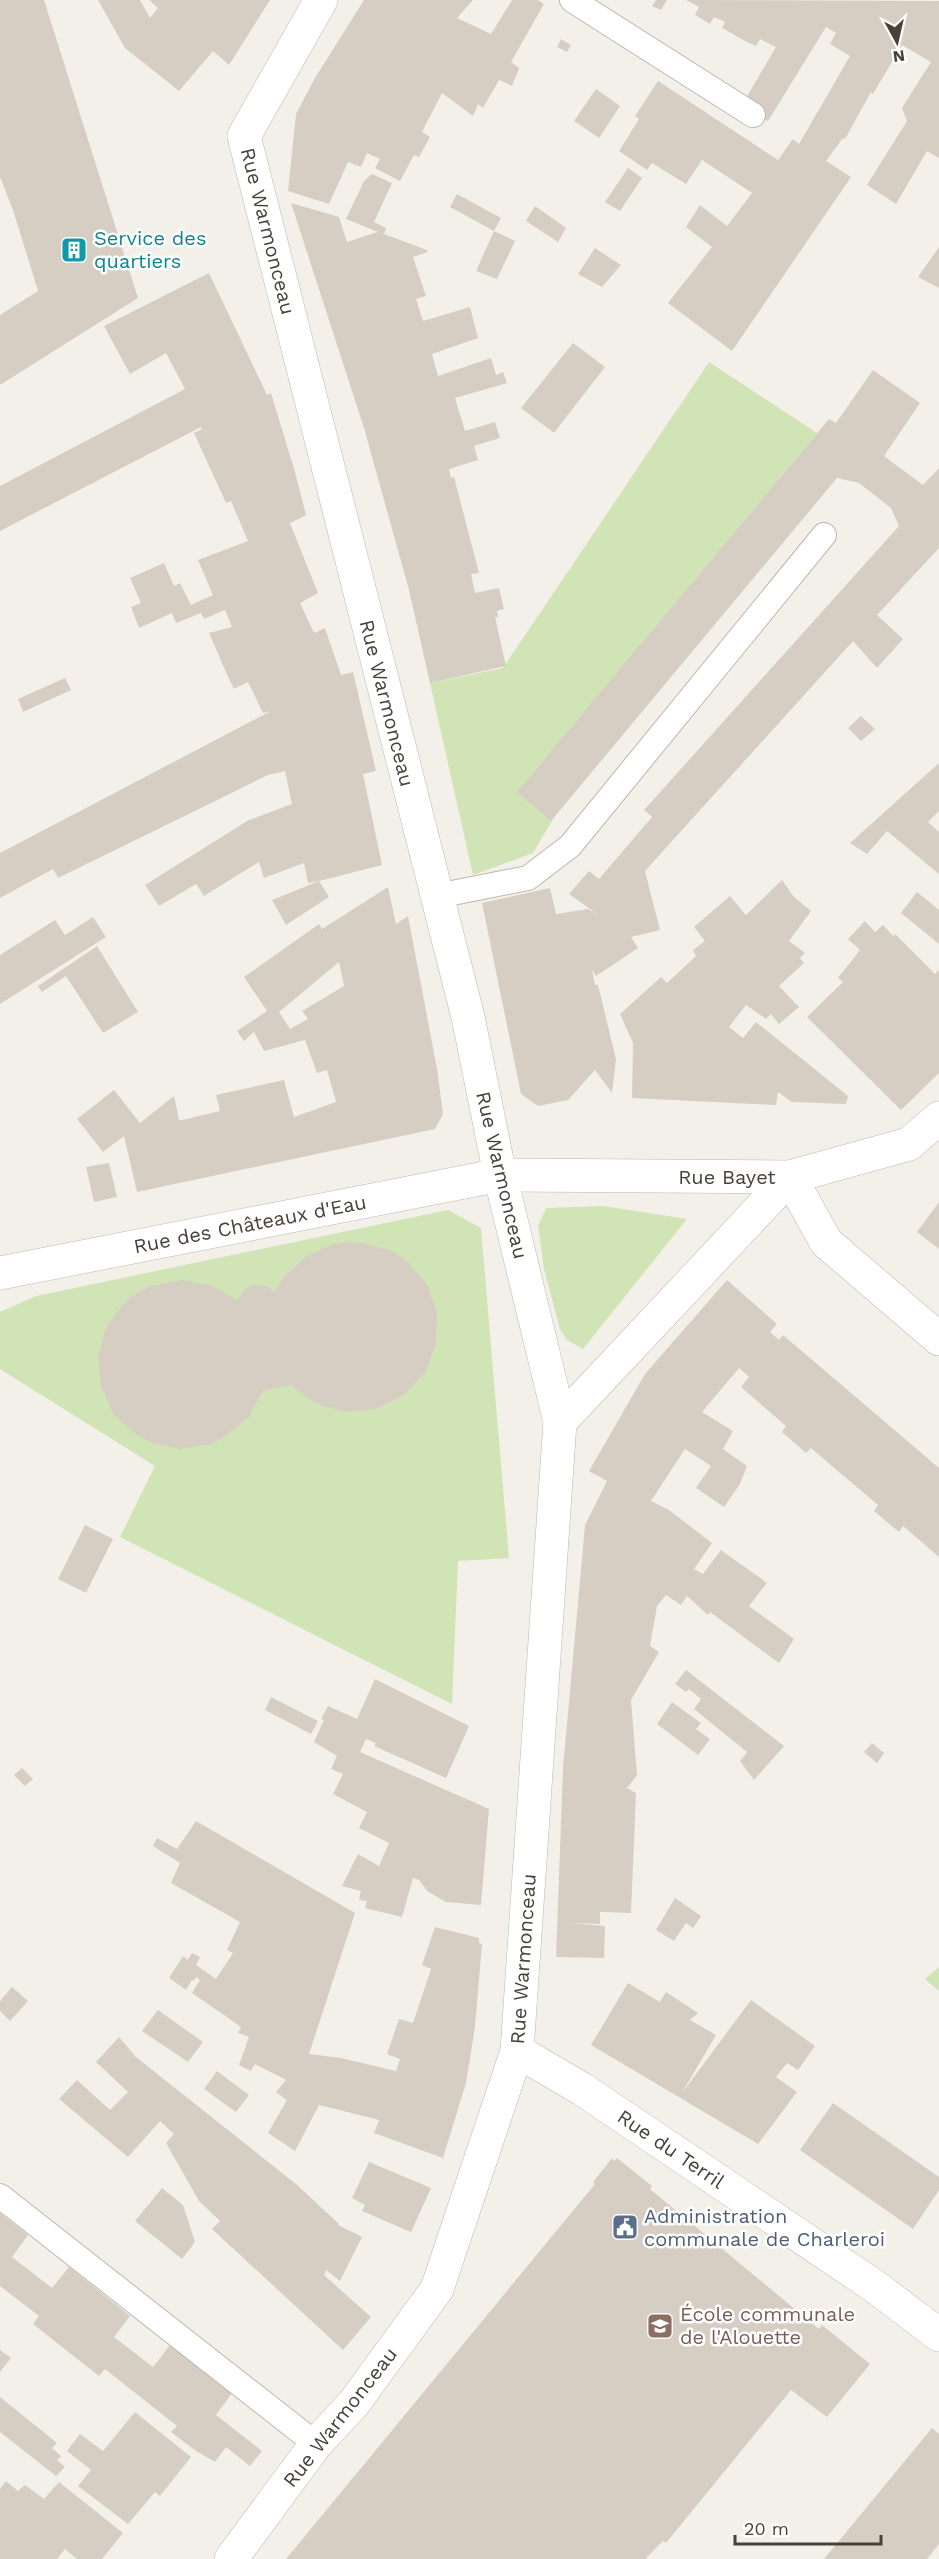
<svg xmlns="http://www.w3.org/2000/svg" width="939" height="2559" viewBox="0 0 939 2559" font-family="'Work Sans',sans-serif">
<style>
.green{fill:#d1e4b6}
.building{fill:#d7cec3;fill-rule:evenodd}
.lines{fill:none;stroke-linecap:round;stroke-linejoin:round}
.lane-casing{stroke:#beb7ad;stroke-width:26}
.street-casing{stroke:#beb7ad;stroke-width:34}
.lane{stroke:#fff;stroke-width:24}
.street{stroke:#fff;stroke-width:33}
.labels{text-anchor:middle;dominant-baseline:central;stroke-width:5;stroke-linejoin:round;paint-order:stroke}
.street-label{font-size:20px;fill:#474138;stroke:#fff}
.culture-label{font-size:20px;fill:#0d838f;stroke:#fff;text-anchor:start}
.service-label{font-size:20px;fill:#4e5e75;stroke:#fff;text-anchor:start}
.education-label{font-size:20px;fill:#785e54;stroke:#fff;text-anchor:start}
</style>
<rect width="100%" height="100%" fill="#f3f0ea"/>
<g class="green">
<path d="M 709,362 L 817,433 L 518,792 L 552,821 L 533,853 L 473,875 L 430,683 L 503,668 Z"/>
<path d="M 603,1206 L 687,1219 L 583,1349 L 567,1340 L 560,1329 L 544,1269 L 538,1226 L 546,1208 Z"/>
<path d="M 448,1210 L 481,1228 L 509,1558 L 458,1561 L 452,1704 L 120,1537 L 155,1466 L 0,1369 L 0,1312 L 36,1296 Z"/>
<path d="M 939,1967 L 939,1991 L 925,1979 Z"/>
</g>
<g class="building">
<path d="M 0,0 L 44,0 L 138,298 L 0,385 L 0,315 L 38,291 L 13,210 L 0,177 Z"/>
<path d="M 98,0 L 140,0 L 150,18 L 158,8 L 149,0 L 270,0 L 229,65 L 213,51 L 179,91 L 125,48 Z"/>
<path d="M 364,0 L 473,0 L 457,18 L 491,34 L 512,0 L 538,0 L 544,4 L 511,62 L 519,68 L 512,86 L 499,80 L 483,108 L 478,104 L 473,116 L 442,93 L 422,132 L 430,137 L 419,157 L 414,155 L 400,181 L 375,168 L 380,159 L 367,153 L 361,167 L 348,162 L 329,204 L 288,191 L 296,114 L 315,78 Z"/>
<path d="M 656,0 L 667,0 L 661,10 L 652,6 Z"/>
<path d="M 686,0 L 939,1 L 939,158 L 927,151 L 896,204 L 867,185 L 907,121 L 902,108 L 931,62 L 902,45 L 873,94 L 871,92 L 845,139 L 843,138 L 826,161 L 851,177 L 732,351 L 668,303 L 712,247 L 686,227 L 700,205 L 727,226 L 752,193 L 702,160 L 686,184 L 652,163 L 647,170 L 619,151 L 639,119 L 635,116 L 658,81 L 778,160 L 793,139 L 799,144 L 850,56 L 830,44 L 836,33 L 826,27 L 768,121 L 742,105 L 776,47 L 760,39 L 756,46 L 747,42 L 722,28 L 725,22 L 714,17 L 710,24 L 695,15 L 699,7 Z"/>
<path d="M 561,39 L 571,45 L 567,52 L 557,47 Z"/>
<path d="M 596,89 L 620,106 L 599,138 L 574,121 Z"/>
<path d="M 628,168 L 642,178 L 620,211 L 605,202 Z"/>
<path d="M 372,174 L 392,183 L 374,222 L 386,228 L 384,234 L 427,250 L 428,252 L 413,257 L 426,296 L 416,299 L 423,321 L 470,307 L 478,338 L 432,354 L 438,376 L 491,358 L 496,375 L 503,372 L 507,383 L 455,398 L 465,431 L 495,422 L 500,438 L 474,446 L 478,460 L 449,469 L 451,478 L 454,477 L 479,573 L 471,574 L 475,593 L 499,588 L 504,609 L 497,611 L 498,617 L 495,617 L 506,666 L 430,683 L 409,590 L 364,428 L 291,203 L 339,217 L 347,242 L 368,235 L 378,232 L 346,219 L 364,181 Z"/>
<path d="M 457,194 L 501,218 L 494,231 L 515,241 L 497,279 L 476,271 L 494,231 L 450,207 Z"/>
<path d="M 535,206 L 566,228 L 558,242 L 526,221 Z"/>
<path d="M 939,247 L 939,288 L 918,277 Z"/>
<path d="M 595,248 L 621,265 L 602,287 L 578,274 Z"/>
<path d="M 209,273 L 267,395 L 271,393 L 295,472 L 306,515 L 290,523 L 318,593 L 300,603 L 314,633 L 325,628 L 341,675 L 353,672 L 376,771 L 363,774 L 382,865 L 319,881 L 329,897 L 286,925 L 272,900 L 319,881 L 308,883 L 304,863 L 264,878 L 259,862 L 204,896 L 196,884 L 159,906 L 145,885 L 247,821 L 292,804 L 285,771 L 268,775 L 58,878 L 53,869 L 0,898 L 0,853 L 271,711 L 263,713 L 248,682 L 234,689 L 229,679 L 209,633 L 232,627 L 225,610 L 204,619 L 201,613 L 176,623 L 172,613 L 139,628 L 131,607 L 141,603 L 130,578 L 164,563 L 174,586 L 180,583 L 191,605 L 213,595 L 198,560 L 248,541 L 231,501 L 226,503 L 194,433 L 202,429 L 201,427 L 0,531 L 0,486 L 185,389 L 166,353 L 130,374 L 104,326 Z"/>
<path d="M 573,343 L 605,367 L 554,433 L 521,408 Z"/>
<path d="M 873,370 L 920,403 L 884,456 L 923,485 L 939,468 L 939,548 L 877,615 L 903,639 L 877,668 L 853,641 L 645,871 L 660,930 L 631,937 L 638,948 L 596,976 L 592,970 L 595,985 L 598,985 L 616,1059 L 612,1093 L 595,1070 L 568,1100 L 538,1106 L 521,1094 L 482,903 L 550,888 L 556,914 L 588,909 L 597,914 L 569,894 L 589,871 L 599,879 L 652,817 L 644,810 L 899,526 L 891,508 L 859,483 L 837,478 L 551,821 L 517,792 L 829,419 L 836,423 Z"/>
<path d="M 65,678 L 71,690 L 23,712 L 18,699 Z"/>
<path d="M 861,716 L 875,729 L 861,741 L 848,728 Z"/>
<path d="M 939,763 L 939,811 L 928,822 L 939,832 L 939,874 L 887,831 L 867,854 L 850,843 Z"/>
<path d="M 782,880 L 794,897 L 811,911 L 789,941 L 805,953 L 800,958 L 804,963 L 779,986 L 799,1007 L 779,1024 L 771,1014 L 766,1019 L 746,1005 L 729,1027 L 743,1038 L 756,1022 L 848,1096 L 846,1104 L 792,1102 L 778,1092 L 776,1105 L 632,1098 L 633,1043 L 620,1014 L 661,977 L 667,983 L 696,956 L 693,950 L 705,941 L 694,927 L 730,896 L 746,915 Z"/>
<path d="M 388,887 L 396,924 L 408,916 L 437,1069 L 443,1114 L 435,1129 L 137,1192 L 124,1136 L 103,1152 L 77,1119 L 114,1090 L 140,1123 L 174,1096 L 179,1120 L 182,1120 L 220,1111 L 216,1095 L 284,1080 L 294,1117 L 336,1102 L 327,1070 L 317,1073 L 305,1040 L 264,1051 L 254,1032 L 244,1041 L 237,1031 L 267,1011 L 244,977 L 319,924 L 322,929 ZM 339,962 L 344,986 L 302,1011 L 308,1019 L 290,1029 L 279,1012 Z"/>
<path d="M 917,892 L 939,910 L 939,944 L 901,913 Z"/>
<path d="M 93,917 L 106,937 L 0,1004 L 0,955 L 55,920 L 65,935 Z"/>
<path d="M 865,921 L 875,932 L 883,925 L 893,936 L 895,934 L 935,974 L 939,970 L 939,1073 L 901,1110 L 807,1017 L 843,982 L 838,978 L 860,950 L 848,939 Z"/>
<path d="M 97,946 L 138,1012 L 103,1033 L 66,976 L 42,992 L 38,986 Z"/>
<path d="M 109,1163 L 117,1197 L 94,1202 L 86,1167 Z"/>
<path d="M 939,1202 L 939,1249 L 917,1232 Z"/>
<path d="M 348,1242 L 364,1243 L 394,1252 L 406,1260 L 427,1284 L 437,1313 L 436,1344 L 425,1373 L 404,1395 L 376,1409 L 345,1412 L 315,1403 L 290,1385 L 263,1391 L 248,1418 L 224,1437 L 211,1444 L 180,1449 L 150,1442 L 137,1435 L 114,1415 L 101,1386 L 98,1356 L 106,1327 L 125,1302 L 137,1293 L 151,1286 L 181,1280 L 211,1285 L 237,1300 L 245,1289 L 254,1285 L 266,1286 L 275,1292 L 283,1278 L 305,1257 L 333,1244 Z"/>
<path d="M 727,1280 L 777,1324 L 770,1332 L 779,1340 L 783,1335 L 939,1468 L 939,1557 L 903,1526 L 899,1532 L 874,1511 L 878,1505 L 833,1467 L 811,1448 L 806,1453 L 782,1432 L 786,1426 L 741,1387 L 749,1377 L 739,1368 L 702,1412 L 733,1431 L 723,1449 L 747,1466 L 740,1484 L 724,1507 L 696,1488 L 711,1466 L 685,1449 L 651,1501 L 669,1510 L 712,1543 L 694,1569 L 703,1574 L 721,1550 L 767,1583 L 749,1606 L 794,1639 L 779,1663 L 710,1612 L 708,1615 L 687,1596 L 681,1605 L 666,1595 L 657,1606 L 650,1646 L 659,1652 L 631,1700 L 637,1775 L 627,1788 L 636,1793 L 631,1913 L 600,1912 L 600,1924 L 568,1923 L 605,1926 L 604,1958 L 556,1957 L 563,1768 L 585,1525 L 607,1481 L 589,1471 L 645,1374 Z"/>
<path d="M 85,1525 L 113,1539 L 86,1593 L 58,1579 Z"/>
<path d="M 686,1670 L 784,1746 L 754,1780 L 740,1761 L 747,1752 L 694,1709 L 701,1699 L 689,1689 L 686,1692 L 675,1684 Z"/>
<path d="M 375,1679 L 469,1726 L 446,1778 L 374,1746 L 376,1743 L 366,1739 L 360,1752 L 489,1809 L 481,1905 L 446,1902 L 427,1891 L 419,1880 L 413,1878 L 402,1917 L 365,1908 L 367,1901 L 359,1900 L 361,1891 L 342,1886 L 358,1854 L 379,1866 L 389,1843 L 359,1828 L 367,1812 L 333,1794 L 343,1774 L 331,1769 L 337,1756 L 314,1742 L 324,1720 L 321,1719 L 328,1706 L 357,1719 Z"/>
<path d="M 271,1697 L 318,1721 L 311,1734 L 265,1710 Z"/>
<path d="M 672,1702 L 701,1723 L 696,1729 L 710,1739 L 698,1755 L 657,1724 Z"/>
<path d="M 872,1743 L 884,1753 L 877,1763 L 864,1752 Z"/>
<path d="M 22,1768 L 33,1779 L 25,1786 L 14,1775 Z"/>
<path d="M 196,1821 L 355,1913 L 309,2054 L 341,2058 L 396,2071 L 400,2059 L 387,2054 L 399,2019 L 413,2023 L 431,1969 L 422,1965 L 435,1927 L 479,1938 L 479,1943 L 482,1944 L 475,2027 L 466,2083 L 443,2158 L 374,2133 L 379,2120 L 319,2105 L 295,2151 L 268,2133 L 287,2100 L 276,2092 L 286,2080 L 255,2064 L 251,2071 L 239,2065 L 249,2037 L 238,2033 L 241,2027 L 192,1993 L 200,1980 L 196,1977 L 194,1981 L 192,1980 L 186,1990 L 169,1978 L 183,1956 L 188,1960 L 192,1953 L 200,1957 L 196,1965 L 216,1979 L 233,1953 L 227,1950 L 240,1922 L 171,1883 L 180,1863 L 153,1846 L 157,1838 L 177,1849 Z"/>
<path d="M 675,1898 L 701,1916 L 693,1928 L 686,1923 L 674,1941 L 656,1930 Z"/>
<path d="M 628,1983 L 660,2002 L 666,1992 L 698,2013 L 690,2020 L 716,2035 L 682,2093 L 751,2000 L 815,2046 L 798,2070 L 787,2063 L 776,2077 L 797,2092 L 758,2144 L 591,2045 Z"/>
<path d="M 12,1987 L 28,2001 L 10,2021 L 0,2011 L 0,2001 Z"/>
<path d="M 158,2010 L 203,2042 L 188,2062 L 142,2031 Z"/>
<path d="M 119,2037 L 136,2057 L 296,2184 L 339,2224 L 338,2225 L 362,2237 L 340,2281 L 326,2270 L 324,2275 L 371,2317 L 343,2350 L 212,2229 L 220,2221 L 199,2201 L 166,2143 L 174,2134 L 160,2121 L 128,2157 L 59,2099 L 77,2080 L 110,2110 L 128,2092 L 96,2062 Z"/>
<path d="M 217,2071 L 249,2095 L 236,2112 L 204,2089 Z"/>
<path d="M 833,2103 L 939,2177 L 939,2190 L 913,2229 L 800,2150 Z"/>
<path d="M 612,2158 L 614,2161 L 617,2158 L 652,2186 L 650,2189 L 819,2329 L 822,2325 L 870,2364 L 827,2417 L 791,2390 L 666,2543 L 663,2541 L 646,2558 L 648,2559 L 286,2559 L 595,2184 L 593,2182 Z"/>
<path d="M 369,2162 L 431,2188 L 411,2232 L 362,2211 L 365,2205 L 352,2198 Z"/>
<path d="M 162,2188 L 183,2205 L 195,2242 L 182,2259 L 135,2221 Z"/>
<path d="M 0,2213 L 28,2235 L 12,2257 L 52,2288 L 69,2267 L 130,2316 L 114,2337 L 153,2367 L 170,2345 L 232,2393 L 216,2415 L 262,2451 L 250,2466 L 226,2447 L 215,2462 L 196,2451 L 171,2432 L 177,2426 L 105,2369 L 99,2376 L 33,2324 L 39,2316 L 0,2286 Z"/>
<path d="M 0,2350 L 11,2358 L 0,2372 Z"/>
<path d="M 0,2397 L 57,2443 L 52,2448 L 61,2456 L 57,2460 L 65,2467 L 56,2476 L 0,2432 Z"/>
<path d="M 135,2412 L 191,2457 L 160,2496 L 155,2492 L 128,2524 L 78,2486 L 91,2470 L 67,2451 L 80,2434 L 103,2451 Z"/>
<path d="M 932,2428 L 939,2434 L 939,2544 L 927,2559 L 824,2559 Z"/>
<path d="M 6,2481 L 18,2491 L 25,2485 L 44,2499 L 59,2482 L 123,2533 L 102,2559 L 77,2559 L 65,2549 L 57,2559 L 0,2559 L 0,2489 Z"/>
</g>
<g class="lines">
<defs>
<g id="lane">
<path d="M 572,0 L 753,115"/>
<path d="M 437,896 L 528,878 L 570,846 L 824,535"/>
<path d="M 0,2196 L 316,2444"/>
</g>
<g id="street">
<path d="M 790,1177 L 826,1242 L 939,1339"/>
<path d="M 0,1273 L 500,1175 L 790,1177 L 909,1144 L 939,1118"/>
<path d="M 560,1422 L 790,1177"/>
<path d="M 517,2051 L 582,2089 L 877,2288 L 939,2335"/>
<path d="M 231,2559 L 316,2444 L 354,2403 L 437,2289 L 517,2051 L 560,1422 L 500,1175 L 468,1017 L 244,136 L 321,0"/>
</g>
</defs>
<use href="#lane" class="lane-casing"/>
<use href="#street" class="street-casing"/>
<use href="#lane" class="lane"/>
<use href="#street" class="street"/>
</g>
<defs>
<symbol id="building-square" viewBox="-11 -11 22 22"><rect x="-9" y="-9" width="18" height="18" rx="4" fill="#0f9aa8" stroke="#fff"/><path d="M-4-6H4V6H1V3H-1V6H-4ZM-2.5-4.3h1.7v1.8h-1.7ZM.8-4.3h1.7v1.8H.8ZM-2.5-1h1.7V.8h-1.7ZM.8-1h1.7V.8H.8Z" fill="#fff"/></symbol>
<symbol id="civic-square" viewBox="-11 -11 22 22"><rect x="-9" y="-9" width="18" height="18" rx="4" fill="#5c6f8a" stroke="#fff"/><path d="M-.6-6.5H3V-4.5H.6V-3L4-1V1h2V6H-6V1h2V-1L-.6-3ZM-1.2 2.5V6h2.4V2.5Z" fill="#fff"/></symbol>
<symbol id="school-square" viewBox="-11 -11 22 22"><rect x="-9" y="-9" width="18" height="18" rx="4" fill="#8d6e63" stroke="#fff"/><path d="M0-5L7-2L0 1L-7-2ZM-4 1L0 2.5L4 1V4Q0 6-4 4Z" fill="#fff"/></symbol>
</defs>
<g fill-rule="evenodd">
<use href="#building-square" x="59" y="235" width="30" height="30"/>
<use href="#civic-square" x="610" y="2212" width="30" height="30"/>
<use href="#school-square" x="645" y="2311" width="30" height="30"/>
</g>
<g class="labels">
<g class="street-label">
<text transform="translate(268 231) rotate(76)">Rue Warmonceau</text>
<text transform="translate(387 703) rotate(76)">Rue Warmonceau</text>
<text transform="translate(502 1175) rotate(77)">Rue Warmonceau</text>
<text x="727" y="1177">Rue Bayet</text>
<text transform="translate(250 1224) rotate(-11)">Rue des Châteaux d'Eau</text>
<text transform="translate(523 1959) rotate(-86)">Rue Warmonceau</text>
<text transform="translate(671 2149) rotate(34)">Rue du Terril</text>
<text transform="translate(340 2417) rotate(-52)">Rue Warmonceau</text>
</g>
<g class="culture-label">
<text x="94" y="238">Service des<tspan x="94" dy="23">quartiers</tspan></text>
</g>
<g class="service-label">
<text x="644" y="2216">Administration<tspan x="644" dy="23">communale de Charleroi</tspan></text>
</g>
<g class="education-label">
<text x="680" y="2314">École communale<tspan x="680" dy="23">de l'Alouette</tspan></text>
</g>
</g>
<g transform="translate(897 42) rotate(172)" stroke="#ffffff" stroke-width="4.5" paint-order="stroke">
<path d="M0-4.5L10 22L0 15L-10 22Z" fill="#474138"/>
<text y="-9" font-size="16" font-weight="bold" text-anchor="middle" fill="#474138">N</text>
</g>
<path d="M735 2535v9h146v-9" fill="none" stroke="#474138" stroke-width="3"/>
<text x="744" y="2535" font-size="18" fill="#474138" stroke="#ffffff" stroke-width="4.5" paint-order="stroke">20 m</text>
</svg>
